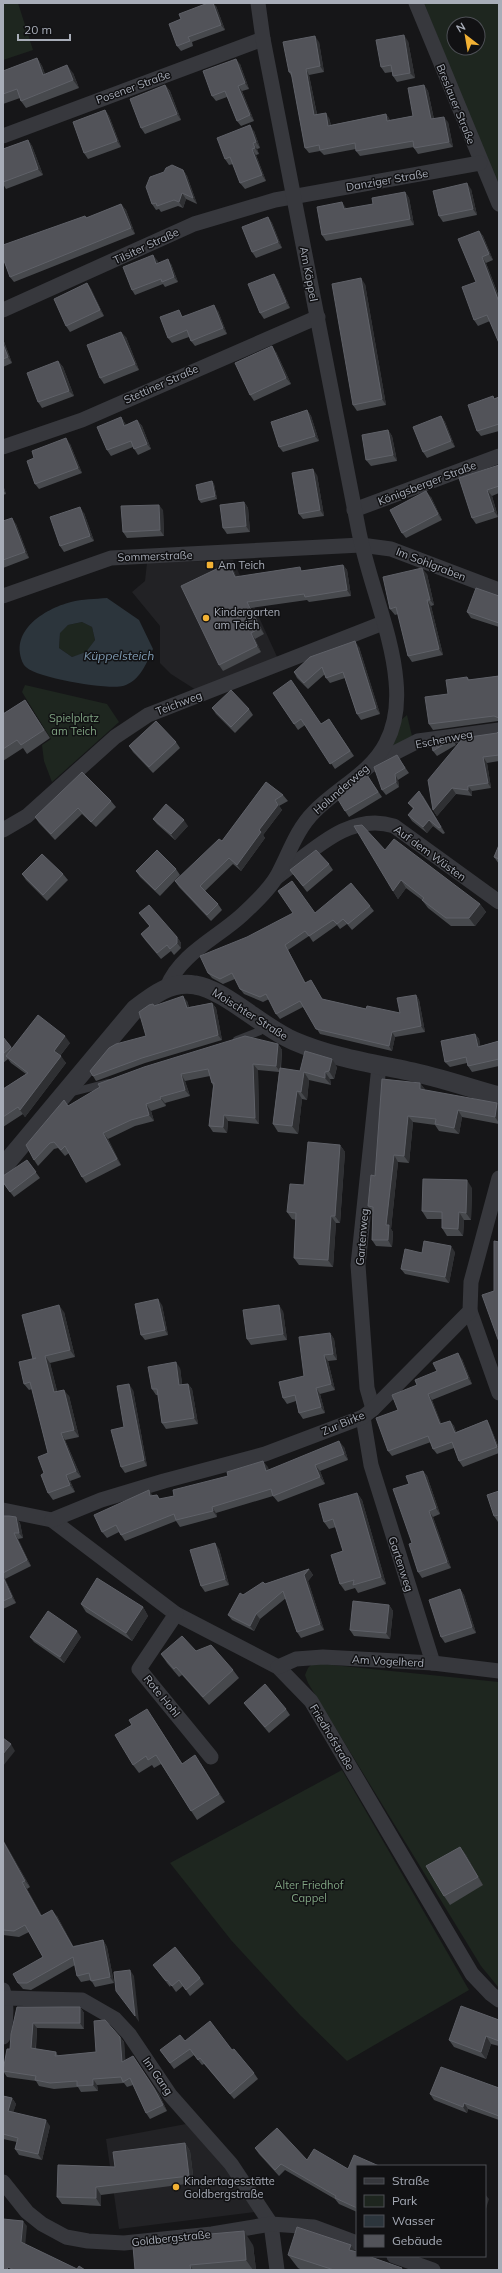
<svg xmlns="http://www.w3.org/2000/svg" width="502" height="2273" viewBox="0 0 502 2273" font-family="Mulish,sans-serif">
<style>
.built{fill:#222225}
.green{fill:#1e261f;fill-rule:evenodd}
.water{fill:#2c353c;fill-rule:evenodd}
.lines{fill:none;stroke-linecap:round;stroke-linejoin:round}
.service{stroke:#37383d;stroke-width:8}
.minor{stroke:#37383d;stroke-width:15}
.tertiary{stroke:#37383d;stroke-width:19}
.wall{fill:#47494d}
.shaded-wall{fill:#2f3033}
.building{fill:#525359;stroke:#5f6168}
.poi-dot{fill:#f2b134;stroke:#111113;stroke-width:1.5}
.labels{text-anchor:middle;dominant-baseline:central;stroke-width:3;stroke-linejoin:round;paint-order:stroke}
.street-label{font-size:11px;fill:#a8adb8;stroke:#111113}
.poi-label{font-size:11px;fill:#a8adb8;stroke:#111113;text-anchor:start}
.park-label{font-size:11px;fill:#7fa381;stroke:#111113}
.water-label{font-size:12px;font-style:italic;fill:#7f9bb3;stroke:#111113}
</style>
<rect width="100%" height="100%" fill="#161618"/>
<g class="built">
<path d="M 233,560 L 278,659 L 196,690 L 171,674 L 160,663 L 160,626 L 132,592 L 145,581 L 147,563 Z"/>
<path d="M 186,2124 L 221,2162 L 255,2212 L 119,2229 L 106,2139 Z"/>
</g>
<g class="green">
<path d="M 3,3 L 18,3 L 33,50 L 3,60 Z"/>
<path d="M 424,3 L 499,3 L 499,184 L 487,160 ZM 454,24 L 478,24 L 478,48 L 454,48 Z"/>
<path d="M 82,622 L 92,627 L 95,640 L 86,653 L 72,657 L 59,648 L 60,632 L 68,625 Z"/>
<path d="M 25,685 L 107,704 L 119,722 L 52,782 L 44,761 L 42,745 L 51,739 L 22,692 Z"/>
<path d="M 407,715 L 412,736 L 387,750 L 401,720 Z"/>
<path d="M 313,1663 L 499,1682 L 499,1988 L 481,1966 L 308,1683 L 305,1675 L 308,1668 Z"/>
<path d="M 342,1770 L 469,1990 L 347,2061 L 300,2015 L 231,1940 L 170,1863 Z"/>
</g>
<path class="water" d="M 107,598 L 139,620 L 153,649 C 146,664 140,681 123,686 C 109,690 32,678 24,665 C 7,632 44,609 71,602 C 82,599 95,599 107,598 ZM 82,622 L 92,627 L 95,640 L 86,652 L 72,657 L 59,648 L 60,633 L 68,625 Z"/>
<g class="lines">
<g class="service">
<path d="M 237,1040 L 260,1031 L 265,1026"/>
<path d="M 69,1093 L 108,1083"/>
</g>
<g class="minor">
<path d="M 416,3 L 499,204"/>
<path d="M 3,136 L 263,39"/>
<path d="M 3,310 L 194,224 L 275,200 L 480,163"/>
<path d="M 3,447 L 82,420 L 318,317"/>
<path d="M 354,510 L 499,456"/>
<path d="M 3,596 L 111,558 L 361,545 L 391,549 L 499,590"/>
<path d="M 371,765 L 418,741 L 499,730"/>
<path d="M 3,830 L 27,816 L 115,737 L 148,715 L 383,623"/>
<path d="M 277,877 C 311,853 349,811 394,826 L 499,902"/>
<path d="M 167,987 C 180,954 217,938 242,915 C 254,904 269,890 277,876 C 289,854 296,830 314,812 C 337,788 371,773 386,743 C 396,724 398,702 396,681 C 392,632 367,577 358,527 C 326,364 295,202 263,39 L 258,3"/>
<path d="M 470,1311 L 499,1393"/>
<path d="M 373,1409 L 367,1388 L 358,1265 L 379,1066"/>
<path d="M 363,1417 L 371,1465 L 433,1663"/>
<path d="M 3,1510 L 52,1520 L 176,1614 L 278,1667 L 311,1701 L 472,1974 L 491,1994 L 499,2000"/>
<path d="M 52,1520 L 101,1500 L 164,1481 L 265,1454 L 363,1417 L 373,1409 L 470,1311 L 471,1282 L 499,1178"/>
<path d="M 176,1614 L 139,1669 L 211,1757"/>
<path d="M 278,1667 L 296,1659 L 323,1657 L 433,1663 L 499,1671"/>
<path d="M 3,1990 C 8,2005 6,2022 3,2037"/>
<path d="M 5,1998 L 82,2000 L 115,2019 L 129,2034 L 170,2095 L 231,2164 L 271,2224 L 277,2270"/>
<path d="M 3,2182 L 27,2212 L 42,2224 L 66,2237 L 88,2241 L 124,2243 L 212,2234 L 271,2224 L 314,2227 L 357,2243"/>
<path d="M 394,2256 L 433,2270"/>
</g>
<path class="tertiary" d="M 3,1167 L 135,1009 C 153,995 171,981 195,985 C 224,989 263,1028 294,1041 C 331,1057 370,1063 408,1071 C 439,1077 469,1088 499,1096"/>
</g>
<g class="wall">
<path d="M 216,6 L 225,30 L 192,42 L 193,46 L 181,51 L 177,46 L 181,19 Z"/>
<path d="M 408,41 L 415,78 L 397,82 L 393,76 L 392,72 L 385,73 L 381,67 Z"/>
<path d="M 319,42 L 324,72 L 309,75 L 317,114 L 329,118 L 331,125 L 386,114 L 390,120 L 413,116 L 424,85 L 428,91 L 434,119 L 448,122 L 453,147 L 418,154 L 414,148 L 414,147 L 360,156 L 356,151 L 356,149 L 324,155 L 320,151 L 309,153 L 305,148 L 292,77 L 289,72 Z"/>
<path d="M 37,58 L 42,66 L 45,74 L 73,73 L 79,88 L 26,108 L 21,101 L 20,98 L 3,104 L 3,71 Z"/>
<path d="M 240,64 L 249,89 L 242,91 L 254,121 L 241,126 L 237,121 L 227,97 L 216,101 L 212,96 Z"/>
<path d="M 165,85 L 170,91 L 181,120 L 145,134 L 141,128 Z"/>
<path d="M 105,110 L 109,116 L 121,147 L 88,159 L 84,153 Z"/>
<path d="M 254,131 L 260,148 L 257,149 L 259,154 L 256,155 L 266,181 L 245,189 L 240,183 L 233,164 L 229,165 L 225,159 Z"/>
<path d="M 28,140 L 32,146 L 43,175 L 6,189 L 3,184 L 3,149 Z"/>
<path d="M 183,170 L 187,176 L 197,204 L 186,199 L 183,208 L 178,206 L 161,212 L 159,209 L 156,210 L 152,204 Z"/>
<path d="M 471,189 L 477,215 L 443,222 L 439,216 Z"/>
<path d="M 405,192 L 409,198 L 414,225 L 326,241 L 322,235 L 346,208 L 347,209 L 373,204 Z"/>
<path d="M 121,204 L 126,210 L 135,234 L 14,282 L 10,277 L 85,216 L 87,218 Z"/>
<path d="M 268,217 L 272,223 L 282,248 L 256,258 L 252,252 Z"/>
<path d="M 479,231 L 483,236 L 493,260 L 486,263 L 499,297 L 499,343 L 490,321 L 478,326 L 474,320 Z"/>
<path d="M 157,260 L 158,263 L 171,264 L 178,282 L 165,287 L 163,284 L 135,295 L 132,290 Z"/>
<path d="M 274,274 L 278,280 L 290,308 L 264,319 L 260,313 Z"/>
<path d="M 87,283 L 91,289 L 104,316 L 70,332 L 66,326 Z"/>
<path d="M 365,284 L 386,405 L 357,411 L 353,405 Z"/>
<path d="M 218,311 L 227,334 L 195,346 L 191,341 L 189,337 L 172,343 L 168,338 L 183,316 Z"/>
<path d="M 126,337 L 139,370 L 104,384 L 100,378 Z"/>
<path d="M 3,339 L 12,363 L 3,367 Z"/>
<path d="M 276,352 L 291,384 L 254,401 L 250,395 Z"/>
<path d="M 58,361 L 63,367 L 74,396 L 42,408 L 38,402 Z"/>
<path d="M 493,396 L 494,399 L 499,397 L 499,431 L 481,436 L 477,431 Z"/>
<path d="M 307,410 L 311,416 L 319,441 L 283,452 L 279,447 Z"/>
<path d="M 441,416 L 445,422 L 455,447 L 427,458 L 423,452 Z"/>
<path d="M 121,417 L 126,425 L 137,420 L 142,426 L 151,449 L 138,455 L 133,447 L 111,456 L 107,450 Z"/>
<path d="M 388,430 L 392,436 L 397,461 L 371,466 L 366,460 Z"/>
<path d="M 70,444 L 82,473 L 39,489 L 35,484 Z"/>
<path d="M 499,465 L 499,493 L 492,496 L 498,517 L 476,524 L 472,518 Z"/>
<path d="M 317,475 L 324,516 L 303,519 L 299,514 Z"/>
<path d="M 212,481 L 214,484 L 217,499 L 201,503 L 199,500 Z"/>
<path d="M 3,485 L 6,494 L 3,495 Z"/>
<path d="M 431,497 L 442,520 L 406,538 L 402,533 Z"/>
<path d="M 244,502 L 248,508 L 250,532 L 227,534 L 223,528 Z"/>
<path d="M 163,510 L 164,536 L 127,538 L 123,532 Z"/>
<path d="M 84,513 L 94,541 L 64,552 L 60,546 Z"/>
<path d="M 3,521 L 16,524 L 29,558 L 3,568 Z"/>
<path d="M 343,565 L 347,570 L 351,596 L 309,602 L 307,600 L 251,608 L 264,634 L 255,639 L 261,652 L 223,671 L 219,665 L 233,569 L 236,577 L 303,571 Z"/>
<path d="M 427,574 L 434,605 L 431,606 L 443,655 L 412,662 L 408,656 L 398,614 L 395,615 L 390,609 Z"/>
<path d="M 499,596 L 499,627 L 471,618 L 467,612 Z"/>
<path d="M 359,647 L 380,714 L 361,720 L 357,714 L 345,678 L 330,683 L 326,678 L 325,674 L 308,689 L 297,678 L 294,672 Z"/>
<path d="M 499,676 L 499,722 L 498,721 L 433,730 L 429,724 L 448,694 L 467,677 L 470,680 Z"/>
<path d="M 273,693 L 321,724 L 329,719 L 354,756 L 335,769 L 305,725 L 298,730 Z"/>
<path d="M 25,700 L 50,738 L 27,754 L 23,748 L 3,761 L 3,714 Z"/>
<path d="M 212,708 L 249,709 L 253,715 L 235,733 L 216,714 Z"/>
<path d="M 499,731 L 499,761 L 487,763 L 491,788 L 472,791 L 472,796 L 456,794 L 437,816 L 433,810 L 497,733 Z"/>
<path d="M 452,739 L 456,745 L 437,756 L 433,751 Z"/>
<path d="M 176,742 L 180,748 L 153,773 L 133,752 L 129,746 Z"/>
<path d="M 400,760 L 409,773 L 398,780 L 399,787 L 386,795 L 382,790 Z"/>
<path d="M 367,775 L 382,797 L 349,817 L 345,811 Z"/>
<path d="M 266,782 L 283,795 L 288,801 L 279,806 L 282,810 L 263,835 L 265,838 L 241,871 L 233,864 L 205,891 L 218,904 L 222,910 L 211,921 L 179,887 L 175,881 L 222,841 Z"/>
<path d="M 423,796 L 445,833 L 443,834 L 433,826 L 427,833 L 412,821 L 408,815 L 413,809 L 408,803 Z"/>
<path d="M 111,801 L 116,807 L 96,827 L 82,814 L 55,840 L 39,823 L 35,817 Z"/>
<path d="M 153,819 L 188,826 L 175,840 L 157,824 Z"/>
<path d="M 499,845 L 499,864 L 494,857 Z"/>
<path d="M 385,850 L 480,904 L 486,912 L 475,926 L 451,926 L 428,908 L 422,900 L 406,888 L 398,899 L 393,891 Z"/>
<path d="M 329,864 L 333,870 L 307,892 L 290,870 Z"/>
<path d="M 176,869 L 180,875 L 160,896 L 140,877 L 136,871 Z"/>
<path d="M 22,874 L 63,874 L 68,880 L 47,901 L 26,880 Z"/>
<path d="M 370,906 L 374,911 L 352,930 L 347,924 L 340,929 L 337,925 L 313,942 L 309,936 L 288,950 L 305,983 L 314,985 L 322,999 L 366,1009 L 400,1013 L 416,995 L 419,1000 L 425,1032 L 395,1037 L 392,1051 L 320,1034 L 303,1007 L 280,1019 L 276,1014 L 269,999 L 263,1002 L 244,994 L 240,989 L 235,979 L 223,984 L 212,978 L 208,973 L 315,913 Z"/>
<path d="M 139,913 L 177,937 L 181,943 L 181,948 L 174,955 L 171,951 L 161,959 L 145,940 L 141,934 L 150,927 Z"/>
<path d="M 187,1001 L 189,1007 L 212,1003 L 216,1008 L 222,1040 L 145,1063 L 96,1081 L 90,1071 L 146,1036 L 155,1005 Z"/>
<path d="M 475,1034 L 479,1039 L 480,1046 L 499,1041 L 499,1066 L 472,1072 L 468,1066 L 467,1063 L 450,1067 L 445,1062 Z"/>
<path d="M 3,1037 L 12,1048 L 70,1043 L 60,1056 L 66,1063 L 25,1117 L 23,1114 L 3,1127 L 3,1089 L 26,1074 L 11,1063 L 8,1059 L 3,1063 Z"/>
<path d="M 278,1044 L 282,1050 L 281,1069 L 300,1071 L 337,1067 L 334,1079 L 330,1079 L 331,1085 L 309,1080 L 307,1100 L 302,1099 L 298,1134 L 278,1132 L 273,1124 L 279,1072 L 258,1070 L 259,1124 L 228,1121 L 227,1133 L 213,1132 L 209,1126 L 213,1086 L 212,1083 L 210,1076 L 185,1081 L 190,1096 L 165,1103 L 166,1106 L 151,1111 L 154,1121 L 135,1126 L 108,1139 L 121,1165 L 86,1183 L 82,1177 L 69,1153 L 65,1156 L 58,1148 L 54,1149 L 38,1166 L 34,1160 L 68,1106 Z"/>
<path d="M 420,1083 L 425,1090 L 499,1105 L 499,1124 L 462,1117 L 459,1134 L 439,1131 L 435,1125 L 413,1122 L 409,1163 L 398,1162 L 391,1229 L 393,1232 L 392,1247 L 376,1246 L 372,1240 L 373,1213 L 368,1206 L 375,1176 Z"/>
<path d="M 340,1145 L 345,1152 L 340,1223 L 336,1223 L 333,1267 L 299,1265 L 294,1258 L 296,1220 L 292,1219 L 287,1212 L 304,1185 Z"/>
<path d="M 27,1160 L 40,1178 L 14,1197 L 3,1183 Z"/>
<path d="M 472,1188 L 471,1220 L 464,1220 L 463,1236 L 447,1236 L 442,1228 L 442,1219 L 427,1219 L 422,1211 Z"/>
<path d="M 455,1252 L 449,1283 L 405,1274 L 401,1269 L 422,1253 Z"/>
<path d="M 162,1305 L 168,1335 L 145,1340 L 141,1335 Z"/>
<path d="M 283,1311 L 287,1340 L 251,1345 L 247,1339 Z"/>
<path d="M 64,1312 L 75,1357 L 50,1363 L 57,1391 L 69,1396 L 79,1437 L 65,1440 L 81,1477 L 70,1481 L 75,1492 L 53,1500 L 48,1493 L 48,1453 L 32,1389 L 29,1390 L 24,1384 L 33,1359 Z"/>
<path d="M 330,1333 L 334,1339 L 337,1360 L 328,1361 L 335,1390 L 320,1394 L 325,1413 L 303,1419 L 299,1413 L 296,1401 L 287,1404 L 283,1398 L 304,1376 Z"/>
<path d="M 462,1359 L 472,1384 L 432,1400 L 441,1424 L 450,1421 L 454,1426 L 456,1432 L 487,1420 L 490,1426 L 499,1448 L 499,1453 L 463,1467 L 459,1461 L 454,1448 L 437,1454 L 433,1449 L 431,1442 L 392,1456 L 388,1451 L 398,1410 L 417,1385 L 437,1371 Z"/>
<path d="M 180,1368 L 182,1384 L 188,1384 L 192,1389 L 198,1424 L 166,1429 L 162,1423 L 158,1395 L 156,1395 L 152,1389 Z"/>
<path d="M 133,1390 L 147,1466 L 125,1473 L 121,1467 L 124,1427 Z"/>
<path d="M 344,1447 L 348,1460 L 320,1471 L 325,1484 L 278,1502 L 273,1496 L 216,1513 L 217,1517 L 180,1527 L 176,1521 L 125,1541 L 119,1532 L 107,1538 L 102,1532 L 149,1490 L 152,1496 L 157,1495 L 160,1499 L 174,1496 L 268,1467 L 268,1470 Z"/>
<path d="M 423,1471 L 427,1476 L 440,1514 L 433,1517 L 451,1568 L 422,1578 L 418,1572 L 412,1543 L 409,1484 Z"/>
<path d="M 499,1491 L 499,1522 L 498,1522 L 494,1516 Z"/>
<path d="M 357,1493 L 362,1500 L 386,1584 L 358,1593 L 355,1588 L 345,1591 L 340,1584 L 343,1551 L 336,1527 L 329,1529 L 324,1522 Z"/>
<path d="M 3,1516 L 16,1517 L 20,1523 L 23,1538 L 18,1539 L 31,1566 L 5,1579 L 16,1603 L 3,1609 Z"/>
<path d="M 219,1549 L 229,1585 L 205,1592 L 201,1586 Z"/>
<path d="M 309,1569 L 313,1575 L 308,1581 L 324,1630 L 301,1638 L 297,1632 L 286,1598 L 260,1619 L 254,1631 L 232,1620 L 228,1615 L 243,1595 L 265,1584 Z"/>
<path d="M 460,1589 L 464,1595 L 476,1633 L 445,1643 L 441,1637 Z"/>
<path d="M 81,1604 L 143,1607 L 148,1616 L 132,1641 L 86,1612 Z"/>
<path d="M 389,1605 L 393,1611 L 390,1639 L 354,1636 L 350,1630 Z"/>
<path d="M 30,1637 L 81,1637 L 64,1663 L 34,1642 Z"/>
<path d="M 196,1651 L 233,1670 L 239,1678 L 209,1705 L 182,1675 L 179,1677 L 167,1663 L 161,1654 Z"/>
<path d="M 244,1703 L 286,1709 L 290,1715 L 269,1733 L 248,1708 Z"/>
<path d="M 153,1718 L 182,1763 L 201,1764 L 225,1802 L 197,1820 L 161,1764 L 154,1768 L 152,1765 L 139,1773 L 133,1765 Z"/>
<path d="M 3,1840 L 30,1887 L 27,1889 L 42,1916 L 57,1916 L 73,1946 L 103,1940 L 107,1947 L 114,1983 L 95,1987 L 91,1980 L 81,1982 L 77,1976 L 75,1965 L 31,1990 L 23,1989 L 18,1983 L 43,1957 L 29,1932 L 19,1937 L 3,1935 Z"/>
<path d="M 460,1847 L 466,1855 L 483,1885 L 450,1905 L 444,1896 Z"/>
<path d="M 153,1965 L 200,1978 L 204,1984 L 190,1996 L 183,1986 L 176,1992 L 171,1985 L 170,1987 Z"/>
<path d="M 17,2007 L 80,2007 L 84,2013 L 84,2029 L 37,2028 L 36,2049 L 56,2052 L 58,2056 L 96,2052 L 120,2037 L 124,2042 L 125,2060 L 159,2094 L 167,2111 L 150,2119 L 146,2113 L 133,2085 L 127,2087 L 124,2083 L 97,2085 L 98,2091 L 81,2092 L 78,2087 L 54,2089 L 39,2086 L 36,2081 L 7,2077 L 3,2071 L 3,2069 L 10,2049 Z"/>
<path d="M 499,2020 L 499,2046 L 491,2044 L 486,2059 L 454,2047 L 449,2040 Z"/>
<path d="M 185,2041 L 232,2050 L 254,2073 L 258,2079 L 234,2099 L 204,2064 L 202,2065 L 194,2055 L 174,2069 L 160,2050 Z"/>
<path d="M 499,2088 L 499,2120 L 468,2109 L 467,2113 L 434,2100 L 430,2094 Z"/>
<path d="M 3,2096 L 12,2098 L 16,2104 L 13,2112 L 50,2126 L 42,2160 L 19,2155 L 15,2149 L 17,2142 L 3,2139 Z"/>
<path d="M 185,2143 L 190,2151 L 194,2183 L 101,2195 L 101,2206 L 62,2204 L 57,2197 L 115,2167 Z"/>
<path d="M 255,2148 L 307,2160 L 348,2169 L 357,2166 L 357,2212 L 339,2204 L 335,2199 L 285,2170 L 279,2176 L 259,2154 Z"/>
<path d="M 253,2245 L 256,2270 L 135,2270 Z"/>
<path d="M 288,2255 L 404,2270 L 302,2270 L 298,2268 Z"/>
</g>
<g class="shaded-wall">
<path d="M 213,3 L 216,6 L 225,30 L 221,25 Z"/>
<path d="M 404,35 L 408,41 L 415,78 L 410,73 Z"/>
<path d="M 315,36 L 319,42 L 324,72 L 320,66 Z"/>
<path d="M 37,58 L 42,66 L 48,82 L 43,75 Z"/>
<path d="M 236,59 L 240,64 L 249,89 L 245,83 Z"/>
<path d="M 67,65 L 73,73 L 79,88 L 73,80 Z"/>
<path d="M 306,69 L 309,75 L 318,120 L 314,115 Z"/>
<path d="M 165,85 L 170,91 L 181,120 L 177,114 Z"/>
<path d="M 424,85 L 428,91 L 435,125 L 431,119 Z"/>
<path d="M 238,86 L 242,91 L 254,121 L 250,115 Z"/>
<path d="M 105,110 L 109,116 L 121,147 L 117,141 Z"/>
<path d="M 326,113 L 329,118 L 332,131 L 328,126 Z"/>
<path d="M 386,114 L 390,120 L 391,127 L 387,121 Z"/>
<path d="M 444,117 L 448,122 L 453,147 L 449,142 Z"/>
<path d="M 250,125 L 254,131 L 260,148 L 256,142 Z"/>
<path d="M 28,140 L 32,146 L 43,175 L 38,169 Z"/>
<path d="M 253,143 L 257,149 L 259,154 L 255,148 Z"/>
<path d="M 252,149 L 256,155 L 266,181 L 262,175 Z"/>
<path d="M 183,170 L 187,176 L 197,204 L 193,198 Z"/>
<path d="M 467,183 L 471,189 L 477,215 L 473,209 Z"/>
<path d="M 405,192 L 409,198 L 414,225 L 410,219 Z"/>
<path d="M 182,193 L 186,199 L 183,208 L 179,202 Z"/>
<path d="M 342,202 L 346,208 L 348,215 L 344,209 Z"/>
<path d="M 121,204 L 126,210 L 135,234 L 131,228 Z"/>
<path d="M 268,217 L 272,223 L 282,248 L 278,242 Z"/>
<path d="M 479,231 L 483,236 L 493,260 L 489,254 Z"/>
<path d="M 153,255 L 157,260 L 160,269 L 156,264 Z"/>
<path d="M 482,257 L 486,263 L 499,297 L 499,302 Z"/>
<path d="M 168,259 L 171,264 L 178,282 L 174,277 Z"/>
<path d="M 274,274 L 278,280 L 290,308 L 286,302 Z"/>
<path d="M 361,278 L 365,284 L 386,405 L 382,399 Z"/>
<path d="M 87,283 L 91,289 L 104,316 L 100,310 Z"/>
<path d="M 214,305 L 218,311 L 227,334 L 223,328 Z"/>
<path d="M 121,332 L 126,337 L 139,370 L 135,364 Z"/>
<path d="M 3,339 L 12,363 L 8,357 L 3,344 Z"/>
<path d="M 272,346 L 276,352 L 291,384 L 286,378 Z"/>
<path d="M 58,361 L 63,367 L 74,396 L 69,391 Z"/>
<path d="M 307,410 L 311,416 L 319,441 L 315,436 Z"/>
<path d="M 441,416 L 445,422 L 455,447 L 451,441 Z"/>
<path d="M 121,417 L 125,423 L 129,431 L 124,426 Z"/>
<path d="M 137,420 L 142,426 L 151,449 L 147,444 Z"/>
<path d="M 388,430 L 392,436 L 397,461 L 393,455 Z"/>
<path d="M 66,438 L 70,444 L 82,473 L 78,468 Z"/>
<path d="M 313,469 L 317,475 L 324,516 L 320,510 Z"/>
<path d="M 212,481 L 214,484 L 217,499 L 215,496 Z"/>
<path d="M 3,485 L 6,494 L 3,490 Z"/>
<path d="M 487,490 L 492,496 L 498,517 L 494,511 Z"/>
<path d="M 426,491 L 431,497 L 442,520 L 438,514 Z"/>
<path d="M 244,502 L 248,508 L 250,532 L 246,526 Z"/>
<path d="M 159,505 L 163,510 L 164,536 L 160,530 Z"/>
<path d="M 80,507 L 84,513 L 94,541 L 90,536 Z"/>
<path d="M 12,518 L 16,524 L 29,558 L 25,552 Z"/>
<path d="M 229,563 L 233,569 L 239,583 L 235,577 Z"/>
<path d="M 343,565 L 347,570 L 351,596 L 347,590 Z"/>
<path d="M 422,568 L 427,574 L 434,605 L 430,600 Z"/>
<path d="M 427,600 L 431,606 L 443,655 L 439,649 Z"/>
<path d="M 247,602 L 251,608 L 264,634 L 260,628 Z"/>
<path d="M 251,633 L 255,639 L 261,652 L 257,646 Z"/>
<path d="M 355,641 L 359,647 L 380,714 L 376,708 Z"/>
<path d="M 483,757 L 487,763 L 491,788 L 488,783 Z"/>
<path d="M 395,774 L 398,780 L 399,787 L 396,782 Z"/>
<path d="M 468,786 L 472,791 L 472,796 L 468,790 Z"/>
<path d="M 452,788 L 456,794 L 437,816 L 433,810 Z"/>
<path d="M 419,791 L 423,796 L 445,833 L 441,827 Z"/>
<path d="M 275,800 L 282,810 L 263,835 L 265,838 L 241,871 L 237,865 L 259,830 Z"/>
<path d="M 184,820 L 188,826 L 175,840 L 171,834 Z"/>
<path d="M 429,820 L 433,826 L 427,833 L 423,827 Z"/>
<path d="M 401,880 L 406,888 L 398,899 L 393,891 Z"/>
<path d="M 480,904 L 486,912 L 475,926 L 469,918 Z"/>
<path d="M 177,937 L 181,943 L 181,948 L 177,943 Z"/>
<path d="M 285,945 L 288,950 L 309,989 L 305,983 Z"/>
<path d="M 416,995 L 419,1000 L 425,1032 L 421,1026 Z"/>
<path d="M 183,996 L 187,1001 L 191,1013 L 187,1008 Z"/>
<path d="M 212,1003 L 216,1008 L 222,1040 L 218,1035 Z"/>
<path d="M 392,1032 L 395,1037 L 392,1051 L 389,1046 Z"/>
<path d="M 475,1034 L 479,1039 L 482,1053 L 478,1047 Z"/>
<path d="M 65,1036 L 70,1043 L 59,1057 L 54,1051 Z"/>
<path d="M 278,1044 L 282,1050 L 280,1072 L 276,1066 Z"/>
<path d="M 61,1056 L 66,1063 L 25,1117 L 20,1110 Z"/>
<path d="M 332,1059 L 337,1067 L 334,1079 L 329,1071 Z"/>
<path d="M 253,1064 L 258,1070 L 259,1124 L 255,1118 Z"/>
<path d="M 304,1072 L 309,1080 L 307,1100 L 301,1092 Z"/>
<path d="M 325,1072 L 330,1079 L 331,1085 L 325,1078 Z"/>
<path d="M 181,1074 L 185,1081 L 190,1096 L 185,1090 Z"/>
<path d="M 420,1083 L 425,1089 L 424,1095 L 420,1089 Z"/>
<path d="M 297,1091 L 302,1099 L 298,1134 L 292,1126 Z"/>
<path d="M 160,1097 L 165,1103 L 166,1106 L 161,1099 Z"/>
<path d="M 497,1103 L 499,1105 L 499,1123 L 495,1117 Z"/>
<path d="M 146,1104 L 151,1111 L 154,1121 L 149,1115 Z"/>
<path d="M 458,1110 L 462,1117 L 459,1134 L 454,1128 Z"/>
<path d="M 224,1115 L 228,1121 L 227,1133 L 223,1127 Z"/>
<path d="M 408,1116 L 413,1122 L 409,1163 L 404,1156 Z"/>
<path d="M 103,1133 L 108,1139 L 121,1165 L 117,1159 Z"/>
<path d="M 340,1145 L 345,1152 L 340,1223 L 335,1216 Z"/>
<path d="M 394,1155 L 398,1162 L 391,1229 L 393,1232 L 392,1247 L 388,1240 L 386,1225 Z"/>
<path d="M 467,1180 L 472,1188 L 471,1220 L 466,1213 Z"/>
<path d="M 459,1212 L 464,1220 L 463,1236 L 458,1229 Z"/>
<path d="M 331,1216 L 336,1223 L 333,1267 L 328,1260 Z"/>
<path d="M 451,1246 L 455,1252 L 449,1283 L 445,1277 Z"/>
<path d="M 158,1299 L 162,1305 L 168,1335 L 165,1330 Z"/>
<path d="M 59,1305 L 64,1312 L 75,1357 L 70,1350 Z"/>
<path d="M 279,1305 L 283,1311 L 287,1340 L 283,1334 Z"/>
<path d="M 330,1333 L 334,1339 L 337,1360 L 333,1354 Z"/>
<path d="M 458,1353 L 462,1359 L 472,1384 L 468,1378 Z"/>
<path d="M 324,1355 L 328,1361 L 335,1390 L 331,1384 Z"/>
<path d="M 45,1356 L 50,1363 L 59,1399 L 54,1392 Z"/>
<path d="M 176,1362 L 180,1368 L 183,1391 L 179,1385 Z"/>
<path d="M 129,1384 L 133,1390 L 147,1466 L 144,1460 Z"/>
<path d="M 188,1384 L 192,1389 L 198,1424 L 194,1418 Z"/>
<path d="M 316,1388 L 320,1394 L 325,1413 L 321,1407 Z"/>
<path d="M 64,1390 L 69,1396 L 79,1437 L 74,1430 Z"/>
<path d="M 428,1394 L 432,1400 L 444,1430 L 440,1424 Z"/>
<path d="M 487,1420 L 490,1426 L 499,1448 L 499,1450 L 497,1447 Z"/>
<path d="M 450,1421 L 454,1426 L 458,1438 L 455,1433 Z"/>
<path d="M 61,1433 L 65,1440 L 81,1477 L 76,1471 Z"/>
<path d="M 339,1441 L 344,1447 L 348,1460 L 344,1454 Z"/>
<path d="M 263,1461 L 268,1467 L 271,1477 L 266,1471 Z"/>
<path d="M 315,1465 L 320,1471 L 325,1484 L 320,1477 Z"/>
<path d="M 423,1471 L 427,1476 L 440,1514 L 436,1508 Z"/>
<path d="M 66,1475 L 70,1481 L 75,1492 L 70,1485 Z"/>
<path d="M 149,1490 L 153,1496 L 150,1496 Z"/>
<path d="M 357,1493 L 362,1500 L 386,1584 L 381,1577 Z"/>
<path d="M 212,1507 L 216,1513 L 217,1517 L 213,1511 Z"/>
<path d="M 429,1511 L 433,1517 L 451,1568 L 447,1562 Z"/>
<path d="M 16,1517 L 20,1523 L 23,1538 L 19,1533 Z"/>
<path d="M 14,1533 L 18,1539 L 31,1566 L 27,1560 Z"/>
<path d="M 215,1543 L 219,1549 L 229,1585 L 225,1579 Z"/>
<path d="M 309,1569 L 313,1575 L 308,1581 L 324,1630 L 320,1624 L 304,1575 Z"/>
<path d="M 3,1576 L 5,1579 L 16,1603 L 12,1597 Z"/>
<path d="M 460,1589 L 464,1595 L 476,1633 L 472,1627 Z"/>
<path d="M 389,1605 L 393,1611 L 390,1639 L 386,1633 Z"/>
<path d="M 143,1607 L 148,1616 L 132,1641 L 126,1633 Z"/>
<path d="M 256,1614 L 260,1619 L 254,1631 L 250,1626 Z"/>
<path d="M 77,1631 L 81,1637 L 64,1663 L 60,1657 Z"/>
<path d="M 11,1744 L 15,1751 L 3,1766 L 3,1754 Z"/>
<path d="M 195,1755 L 201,1764 L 225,1802 L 219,1794 Z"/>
<path d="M 3,1840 L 4,1841 L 30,1887 L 25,1881 L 3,1841 Z"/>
<path d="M 460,1847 L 466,1855 L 483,1885 L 478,1877 Z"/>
<path d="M 22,1882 L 27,1889 L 46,1923 L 41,1916 Z"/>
<path d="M 52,1910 L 57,1916 L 77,1953 L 73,1947 Z"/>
<path d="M 103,1940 L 107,1947 L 114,1983 L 110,1977 Z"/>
<path d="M 130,1970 L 134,1976 L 139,2022 L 135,2016 Z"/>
<path d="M 80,2007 L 84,2013 L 84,2029 L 80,2023 Z"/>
<path d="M 33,2023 L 37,2028 L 35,2054 L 31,2048 Z"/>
<path d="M 486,2036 L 491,2044 L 486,2059 L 481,2052 Z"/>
<path d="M 120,2037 L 124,2042 L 126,2067 L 122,2062 Z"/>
<path d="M 133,2056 L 159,2094 L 167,2111 L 163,2105 Z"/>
<path d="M 93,2079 L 97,2085 L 98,2091 L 93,2085 Z"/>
<path d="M 12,2098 L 16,2104 L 12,2117 L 8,2111 Z"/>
<path d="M 464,2103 L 468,2109 L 467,2113 L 463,2107 Z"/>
<path d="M 46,2120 L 50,2126 L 42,2160 L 38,2154 Z"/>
<path d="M 185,2143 L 190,2151 L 194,2183 L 189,2176 Z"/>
<path d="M 96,2187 L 101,2195 L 101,2206 L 96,2198 Z"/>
<path d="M 485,2194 L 489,2199 L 485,2212 Z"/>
<path d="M 23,2221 L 27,2226 L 25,2247 L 21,2242 Z"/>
<path d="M 244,2231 L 253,2245 L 256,2270 L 253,2270 L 246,2260 Z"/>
<path d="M 351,2245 L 357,2254 L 349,2250 Z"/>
<path d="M 190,2265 L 193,2270 L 191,2270 Z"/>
</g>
<g class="building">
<path d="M 208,3 L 213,3 L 221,25 L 188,37 L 190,41 L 177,46 L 169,24 L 181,19 L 179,14 Z"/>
<path d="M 404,35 L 410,73 L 393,76 L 391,65 L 381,67 L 376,40 Z"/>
<path d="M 315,36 L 320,66 L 306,69 L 314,115 L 326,113 L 328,126 L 386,114 L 387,121 L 413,116 L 408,88 L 424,85 L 431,119 L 444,117 L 449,142 L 414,148 L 413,141 L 356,151 L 355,143 L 320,150 L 319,145 L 305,148 L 291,72 L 289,72 L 283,42 Z"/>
<path d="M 37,58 L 43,75 L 67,65 L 73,80 L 21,101 L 17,89 L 3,94 L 3,71 Z"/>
<path d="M 236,59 L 245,83 L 238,86 L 250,115 L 237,121 L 225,91 L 212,96 L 203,71 Z"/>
<path d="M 165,85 L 177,114 L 141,128 L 130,99 Z"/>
<path d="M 105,110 L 117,141 L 84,153 L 73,122 Z"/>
<path d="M 250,125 L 256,142 L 253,143 L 255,148 L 252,149 L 262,175 L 240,183 L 230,157 L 225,159 L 217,138 Z"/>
<path d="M 28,140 L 38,169 L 3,182 L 3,149 Z"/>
<path d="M 172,165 L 183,170 L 193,198 L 182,193 L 179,202 L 174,200 L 157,206 L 156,203 L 152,204 L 146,187 L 150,177 L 164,172 L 166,168 Z"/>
<path d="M 467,183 L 473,209 L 439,216 L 433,191 Z"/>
<path d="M 405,192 L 410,219 L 322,235 L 317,207 L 342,202 L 344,209 L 373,204 L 372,198 Z"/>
<path d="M 121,204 L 131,228 L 10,277 L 3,258 L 3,245 L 85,216 L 86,218 Z"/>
<path d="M 268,217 L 278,242 L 252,252 L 242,227 Z"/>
<path d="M 479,231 L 489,254 L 482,257 L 499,302 L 499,343 L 487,315 L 474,320 L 462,287 L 476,282 L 458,239 Z"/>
<path d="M 153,255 L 156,264 L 168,259 L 174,277 L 162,282 L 161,279 L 132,290 L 123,267 Z"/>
<path d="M 274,274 L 286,302 L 260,313 L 248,284 Z"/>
<path d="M 361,278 L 382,399 L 353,405 L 332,284 Z"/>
<path d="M 87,283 L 100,310 L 66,326 L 54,299 Z"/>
<path d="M 214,305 L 223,328 L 191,341 L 187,330 L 168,338 L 160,317 L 179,310 L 182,317 Z"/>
<path d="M 121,332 L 135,364 L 100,378 L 87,345 Z"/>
<path d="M 3,344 L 8,357 L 3,359 Z"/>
<path d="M 272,346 L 286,378 L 250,395 L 235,363 Z"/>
<path d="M 58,361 L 69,391 L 38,402 L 27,373 Z"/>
<path d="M 493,396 L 494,399 L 499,397 L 499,424 L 477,431 L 468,405 Z"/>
<path d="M 307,410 L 315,436 L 279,447 L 271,422 Z"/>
<path d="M 441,416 L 451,441 L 423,452 L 413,427 Z"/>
<path d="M 121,417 L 124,426 L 137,420 L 147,444 L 134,449 L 131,441 L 107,450 L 97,427 Z"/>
<path d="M 388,430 L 393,455 L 366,460 L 362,435 Z"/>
<path d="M 66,438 L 78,468 L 35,484 L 27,461 L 34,458 L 32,451 Z"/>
<path d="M 499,465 L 499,486 L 487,490 L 494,511 L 472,518 L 459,478 Z"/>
<path d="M 313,469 L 320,510 L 299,514 L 292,473 Z"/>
<path d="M 212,481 L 215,496 L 199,500 L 196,485 Z"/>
<path d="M 426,491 L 438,514 L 402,533 L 390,510 Z"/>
<path d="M 244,502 L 246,526 L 223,528 L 220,505 Z"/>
<path d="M 159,505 L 160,530 L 123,532 L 121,506 Z"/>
<path d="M 80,507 L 90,536 L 60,546 L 50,517 Z"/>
<path d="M 12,518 L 25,552 L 3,560 L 3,521 Z"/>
<path d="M 229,563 L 235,577 L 300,567 L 301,571 L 343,565 L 347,590 L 305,597 L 304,594 L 247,602 L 260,628 L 251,633 L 257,646 L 219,665 L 181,586 Z"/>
<path d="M 422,568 L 430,600 L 427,600 L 439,649 L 408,656 L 396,607 L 390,609 L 383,577 Z"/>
<path d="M 476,588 L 499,596 L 499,623 L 467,612 Z"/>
<path d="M 355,641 L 376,708 L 357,714 L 343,672 L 326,678 L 322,667 L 304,683 L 294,672 L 310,657 Z"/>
<path d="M 499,676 L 499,718 L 494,716 L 429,724 L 425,697 L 448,694 L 446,680 L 467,677 L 468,680 Z"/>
<path d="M 291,680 L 321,724 L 329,719 L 350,751 L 330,764 L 301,719 L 294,724 L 273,693 Z"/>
<path d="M 231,690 L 249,709 L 231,727 L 212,708 Z"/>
<path d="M 25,700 L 44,730 L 21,745 L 17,740 L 3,749 L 3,714 Z"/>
<path d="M 156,721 L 176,742 L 149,767 L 129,746 Z"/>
<path d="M 499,731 L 499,755 L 483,757 L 488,783 L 468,786 L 468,790 L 452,788 L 433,810 L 428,780 L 463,738 L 497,733 Z"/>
<path d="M 452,739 L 433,751 L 431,742 Z"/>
<path d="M 397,755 L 405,768 L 395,774 L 396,782 L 382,790 L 374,767 Z"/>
<path d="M 82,772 L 111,801 L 91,822 L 78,808 L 51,834 L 35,817 Z"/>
<path d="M 367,775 L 378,792 L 345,811 L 336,796 Z"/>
<path d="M 266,782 L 283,795 L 275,800 L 278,805 L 259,830 L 261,832 L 237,865 L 229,858 L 200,886 L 218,904 L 207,915 L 175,881 L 219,839 L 222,841 Z"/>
<path d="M 419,791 L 441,827 L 439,828 L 429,820 L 423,827 L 408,815 L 414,808 L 408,803 Z"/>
<path d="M 166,804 L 184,820 L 171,834 L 153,819 Z"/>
<path d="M 362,825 L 385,850 L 394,839 L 480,904 L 469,918 L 446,918 L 422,900 L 424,898 L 401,880 L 393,891 L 354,826 Z"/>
<path d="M 499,845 L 499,859 L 494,857 Z"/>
<path d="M 157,850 L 176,869 L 155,890 L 136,871 Z"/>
<path d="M 316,850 L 329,864 L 303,886 L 290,870 Z"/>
<path d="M 42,854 L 63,874 L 43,895 L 22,874 Z"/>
<path d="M 292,881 L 315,913 L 351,883 L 370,906 L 348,924 L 343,919 L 337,924 L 333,920 L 309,936 L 305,931 L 285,945 L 305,983 L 311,980 L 322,999 L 366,1009 L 367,1006 L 400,1013 L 397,998 L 416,995 L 421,1026 L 392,1032 L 389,1046 L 316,1029 L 300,1001 L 276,1014 L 266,994 L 260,997 L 240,989 L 232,973 L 220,979 L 208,973 L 200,956 L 247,937 L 293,913 L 278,891 Z"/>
<path d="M 149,905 L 177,937 L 177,943 L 170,949 L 167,945 L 157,953 L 141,934 L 150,926 L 139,913 Z"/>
<path d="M 183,996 L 187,1008 L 212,1003 L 218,1035 L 142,1058 L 93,1076 L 90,1071 L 109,1048 L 116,1044 L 146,1036 L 139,1012 L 149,1005 L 153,1004 L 154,1006 Z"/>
<path d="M 38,1015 L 65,1036 L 54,1051 L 61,1056 L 20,1110 L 18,1107 L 3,1117 L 3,1089 L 28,1073 L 6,1056 Z"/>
<path d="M 475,1034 L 478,1047 L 499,1041 L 499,1059 L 468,1066 L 466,1057 L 445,1062 L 441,1041 Z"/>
<path d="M 245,1036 L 278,1044 L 276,1066 L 253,1064 L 255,1118 L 224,1115 L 223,1127 L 209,1126 L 214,1083 L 212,1083 L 208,1069 L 181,1074 L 185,1090 L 160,1097 L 161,1099 L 146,1104 L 149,1115 L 131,1120 L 103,1133 L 117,1159 L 82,1177 L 65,1146 L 61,1150 L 54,1142 L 50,1143 L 34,1160 L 26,1145 L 64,1100 L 68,1106 L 100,1087 L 98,1084 L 144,1067 Z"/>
<path d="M 3,1037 L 11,1047 L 3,1054 Z"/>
<path d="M 305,1051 L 332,1059 L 329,1071 L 325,1072 L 325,1078 L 304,1072 L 301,1092 L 297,1091 L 292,1126 L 273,1124 L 280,1068 L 300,1071 Z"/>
<path d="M 382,1079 L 420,1083 L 420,1089 L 497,1103 L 495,1117 L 458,1110 L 454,1128 L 435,1124 L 436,1119 L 408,1116 L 404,1156 L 394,1155 L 386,1225 L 389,1225 L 388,1240 L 372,1240 L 373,1207 L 368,1206 L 371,1175 L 375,1176 Z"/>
<path d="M 308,1142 L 340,1145 L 335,1216 L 331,1216 L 328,1260 L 294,1258 L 296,1213 L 287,1212 L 290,1184 L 304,1185 Z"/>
<path d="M 27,1160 L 36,1172 L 10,1192 L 3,1182 L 3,1176 Z"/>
<path d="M 423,1179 L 467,1180 L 466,1213 L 459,1212 L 458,1229 L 442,1228 L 442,1212 L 422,1211 Z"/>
<path d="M 424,1241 L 451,1246 L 445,1277 L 401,1269 L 405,1249 L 422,1253 Z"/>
<path d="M 494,1241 L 499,1242 L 499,1342 L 482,1295 L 494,1291 Z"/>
<path d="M 158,1299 L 165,1330 L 141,1335 L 135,1304 Z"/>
<path d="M 59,1305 L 70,1350 L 45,1356 L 54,1392 L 64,1390 L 74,1430 L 61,1433 L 76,1471 L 66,1475 L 70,1485 L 48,1493 L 41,1475 L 44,1473 L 38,1457 L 48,1453 L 30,1382 L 24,1384 L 19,1362 L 36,1358 L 33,1359 L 22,1315 Z"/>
<path d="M 279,1305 L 283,1334 L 247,1339 L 243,1310 Z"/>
<path d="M 330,1333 L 333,1354 L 324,1355 L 331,1384 L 316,1388 L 321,1407 L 299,1413 L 295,1395 L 283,1398 L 279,1382 L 304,1376 L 299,1337 Z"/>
<path d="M 458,1353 L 468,1378 L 428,1394 L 440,1424 L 450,1421 L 455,1433 L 487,1420 L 497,1447 L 459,1461 L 452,1442 L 433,1449 L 428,1436 L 388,1451 L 376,1418 L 398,1410 L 392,1395 L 417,1385 L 415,1380 L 437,1371 L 433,1363 Z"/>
<path d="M 176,1362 L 179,1385 L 188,1384 L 194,1418 L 162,1423 L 157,1389 L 152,1389 L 148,1367 Z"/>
<path d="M 129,1384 L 144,1460 L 121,1467 L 111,1430 L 124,1427 L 117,1386 Z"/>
<path d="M 339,1441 L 344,1454 L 315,1465 L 320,1477 L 273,1496 L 271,1489 L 212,1507 L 213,1511 L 176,1520 L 174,1514 L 121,1535 L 116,1525 L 102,1532 L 94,1515 L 149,1490 L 150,1496 L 157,1495 L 159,1499 L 174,1496 L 173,1490 L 228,1476 L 227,1472 L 263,1461 L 266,1471 Z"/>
<path d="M 423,1471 L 436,1508 L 429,1511 L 447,1562 L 418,1572 L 409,1544 L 412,1543 L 393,1489 L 409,1484 L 406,1476 Z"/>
<path d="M 499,1491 L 499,1515 L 494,1516 L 487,1495 Z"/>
<path d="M 357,1493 L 381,1577 L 353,1585 L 354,1580 L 340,1584 L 331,1555 L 343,1551 L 333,1519 L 324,1522 L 319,1504 Z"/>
<path d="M 3,1516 L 9,1516 L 16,1517 L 19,1533 L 14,1533 L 27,1560 L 3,1573 Z"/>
<path d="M 215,1543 L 225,1579 L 201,1586 L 190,1550 Z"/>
<path d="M 309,1569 L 304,1575 L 320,1624 L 297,1632 L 283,1591 L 256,1614 L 250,1626 L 228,1615 L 240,1593 L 243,1595 L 263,1582 L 265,1584 Z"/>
<path d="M 3,1577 L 12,1597 L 3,1601 Z"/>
<path d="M 97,1578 L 143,1607 L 126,1633 L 81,1604 Z"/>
<path d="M 460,1589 L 472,1627 L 441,1637 L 429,1600 Z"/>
<path d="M 353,1601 L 389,1605 L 386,1633 L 350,1630 Z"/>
<path d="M 48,1611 L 77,1631 L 60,1657 L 30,1637 Z"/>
<path d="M 182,1636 L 196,1651 L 211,1645 L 233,1670 L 203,1697 L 176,1667 L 174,1669 L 161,1654 Z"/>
<path d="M 265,1684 L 286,1709 L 265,1727 L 244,1703 Z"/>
<path d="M 147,1709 L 182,1764 L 195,1755 L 219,1794 L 191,1811 L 156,1755 L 148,1760 L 146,1756 L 133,1765 L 115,1735 L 132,1725 L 129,1720 Z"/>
<path d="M 3,1738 L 11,1744 L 3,1754 Z"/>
<path d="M 3,1841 L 25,1881 L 22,1882 L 41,1916 L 52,1910 L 73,1947 L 103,1940 L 110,1977 L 91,1981 L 89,1973 L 77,1976 L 73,1957 L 27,1983 L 18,1983 L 13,1974 L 43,1957 L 25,1925 L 14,1931 L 3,1930 Z"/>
<path d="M 460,1847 L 478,1877 L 444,1896 L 426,1866 Z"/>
<path d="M 175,1947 L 200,1978 L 186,1990 L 179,1980 L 172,1986 L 167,1980 L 166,1981 L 153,1965 Z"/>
<path d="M 130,1970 L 135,2016 L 116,1991 L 114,1972 Z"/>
<path d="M 461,2006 L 499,2020 L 499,2041 L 486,2036 L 481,2052 L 449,2040 Z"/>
<path d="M 17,2007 L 80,2007 L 80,2023 L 33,2023 L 31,2048 L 56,2052 L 55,2056 L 96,2052 L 94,2021 L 105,2020 L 120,2037 L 122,2062 L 133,2056 L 154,2088 L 163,2105 L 146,2113 L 130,2078 L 123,2082 L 121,2077 L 93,2079 L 93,2085 L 77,2086 L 77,2081 L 50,2083 L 35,2080 L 36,2076 L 3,2071 L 7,2049 L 10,2049 L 11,2034 Z"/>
<path d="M 210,2021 L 232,2050 L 234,2049 L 254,2073 L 230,2094 L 200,2058 L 198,2060 L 190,2049 L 170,2063 L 160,2050 L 180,2035 L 185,2041 Z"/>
<path d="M 441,2067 L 499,2088 L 499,2116 L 464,2103 L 463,2107 L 430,2094 Z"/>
<path d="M 3,2096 L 12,2098 L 8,2111 L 46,2120 L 38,2154 L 15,2149 L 18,2138 L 3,2134 Z"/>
<path d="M 277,2128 L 307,2160 L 314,2149 L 348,2169 L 354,2155 L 379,2166 L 357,2166 L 357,2208 L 335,2198 L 336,2196 L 281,2164 L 275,2170 L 255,2148 Z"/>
<path d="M 185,2143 L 189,2176 L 96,2187 L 96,2198 L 57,2197 L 58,2165 L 115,2167 L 113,2152 Z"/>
<path d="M 3,2219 L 23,2221 L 21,2242 L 77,2269 L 79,2266 L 85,2270 L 14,2270 L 8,2267 L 7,2270 L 3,2270 Z"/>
<path d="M 297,2227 L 351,2245 L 349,2250 L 357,2252 L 357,2256 L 368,2256 L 402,2268 L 401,2270 L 334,2270 L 288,2255 Z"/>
<path d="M 244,2231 L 246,2260 L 190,2265 L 191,2270 L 135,2270 L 133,2246 L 188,2241 L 188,2236 Z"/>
</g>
<g class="poi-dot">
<rect x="206" y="561" width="8" height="8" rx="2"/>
<circle cx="206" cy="618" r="4"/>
<circle cx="176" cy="2187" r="4"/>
</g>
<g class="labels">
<g class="street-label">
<text transform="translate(133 87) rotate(-20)">Posener Straße</text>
<text transform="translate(456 104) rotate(68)">Breslauer Straße</text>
<text transform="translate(387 180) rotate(-10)">Danziger Straße</text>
<text transform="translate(146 246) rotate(-25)">Tilsiter Straße</text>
<text transform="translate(309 274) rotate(79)">Am Köppel</text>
<text transform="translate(161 384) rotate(-24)">Stettiner Straße</text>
<text transform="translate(427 483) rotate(-21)">Königsberger Straße</text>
<text transform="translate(155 556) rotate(-2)">Sommerstraße</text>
<text transform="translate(431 564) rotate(21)">Im Sohlgraben</text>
<text transform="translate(179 703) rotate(-21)">Teichweg</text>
<text transform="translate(444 739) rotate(-11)">Eschenweg</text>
<text transform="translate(341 789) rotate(-41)">Holunderweg</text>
<text transform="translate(430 853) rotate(36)">Auf dem Wüsten</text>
<text transform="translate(250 1014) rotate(32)">Moischter Straße</text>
<text transform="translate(362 1237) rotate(-85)">Gartenweg</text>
<text transform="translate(343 1423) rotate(-23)">Zur Birke</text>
<text transform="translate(401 1564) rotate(72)">Gartenweg</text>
<text transform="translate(388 1661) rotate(3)">Am Vogelherd</text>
<text transform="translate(162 1696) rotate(51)">Rote Hohl</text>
<text transform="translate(332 1737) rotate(59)">Friedhofstraße</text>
<text transform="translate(158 2076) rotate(55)">Im Gang</text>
<text transform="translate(171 2238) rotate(-6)">Goldbergstraße</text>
</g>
<g class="poi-label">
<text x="218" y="565">Am Teich</text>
<text x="214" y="612">Kindergarten<tspan x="214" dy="13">am Teich</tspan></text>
<text x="184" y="2181">Kindertagesstätte<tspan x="184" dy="13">Goldbergstraße</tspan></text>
</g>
<g class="park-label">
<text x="74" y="718">Spielplatz<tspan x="74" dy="13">am Teich</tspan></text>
<text x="309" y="1885">Alter Friedhof<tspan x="309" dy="13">Cappel</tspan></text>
</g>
<g class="water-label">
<text x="119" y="655">Küppelsteich</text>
</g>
</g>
<rect width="502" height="2273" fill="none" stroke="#a8adb8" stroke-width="8"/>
<rect x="356" y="2165" width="130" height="92" fill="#111113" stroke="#4d4f55"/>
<rect x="364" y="2178" width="20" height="6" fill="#37383d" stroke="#4d4f55"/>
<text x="392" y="2185" font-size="12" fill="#a8adb8">Straße</text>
<rect x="364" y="2195" width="20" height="12" fill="#1e261f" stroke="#4d4f55"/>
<text x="392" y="2205" font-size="12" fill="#a8adb8">Park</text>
<rect x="364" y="2215" width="20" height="12" fill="#2c353c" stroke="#4d4f55"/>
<text x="392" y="2225" font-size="12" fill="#a8adb8">Wasser</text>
<rect x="364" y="2235" width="20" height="12" fill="#525359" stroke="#4d4f55"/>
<text x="392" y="2245" font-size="12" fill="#a8adb8">Gebäude</text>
<g transform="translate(466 36) rotate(329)"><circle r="19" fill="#111113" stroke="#4d4f55"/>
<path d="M0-3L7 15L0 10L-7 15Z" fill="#f2b134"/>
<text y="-6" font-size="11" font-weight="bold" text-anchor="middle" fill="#a8adb8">N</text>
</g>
<path d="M18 34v6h52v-6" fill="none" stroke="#a8adb8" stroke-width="2"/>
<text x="24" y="34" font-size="12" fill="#a8adb8" stroke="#111113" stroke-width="3" paint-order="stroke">20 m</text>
</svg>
